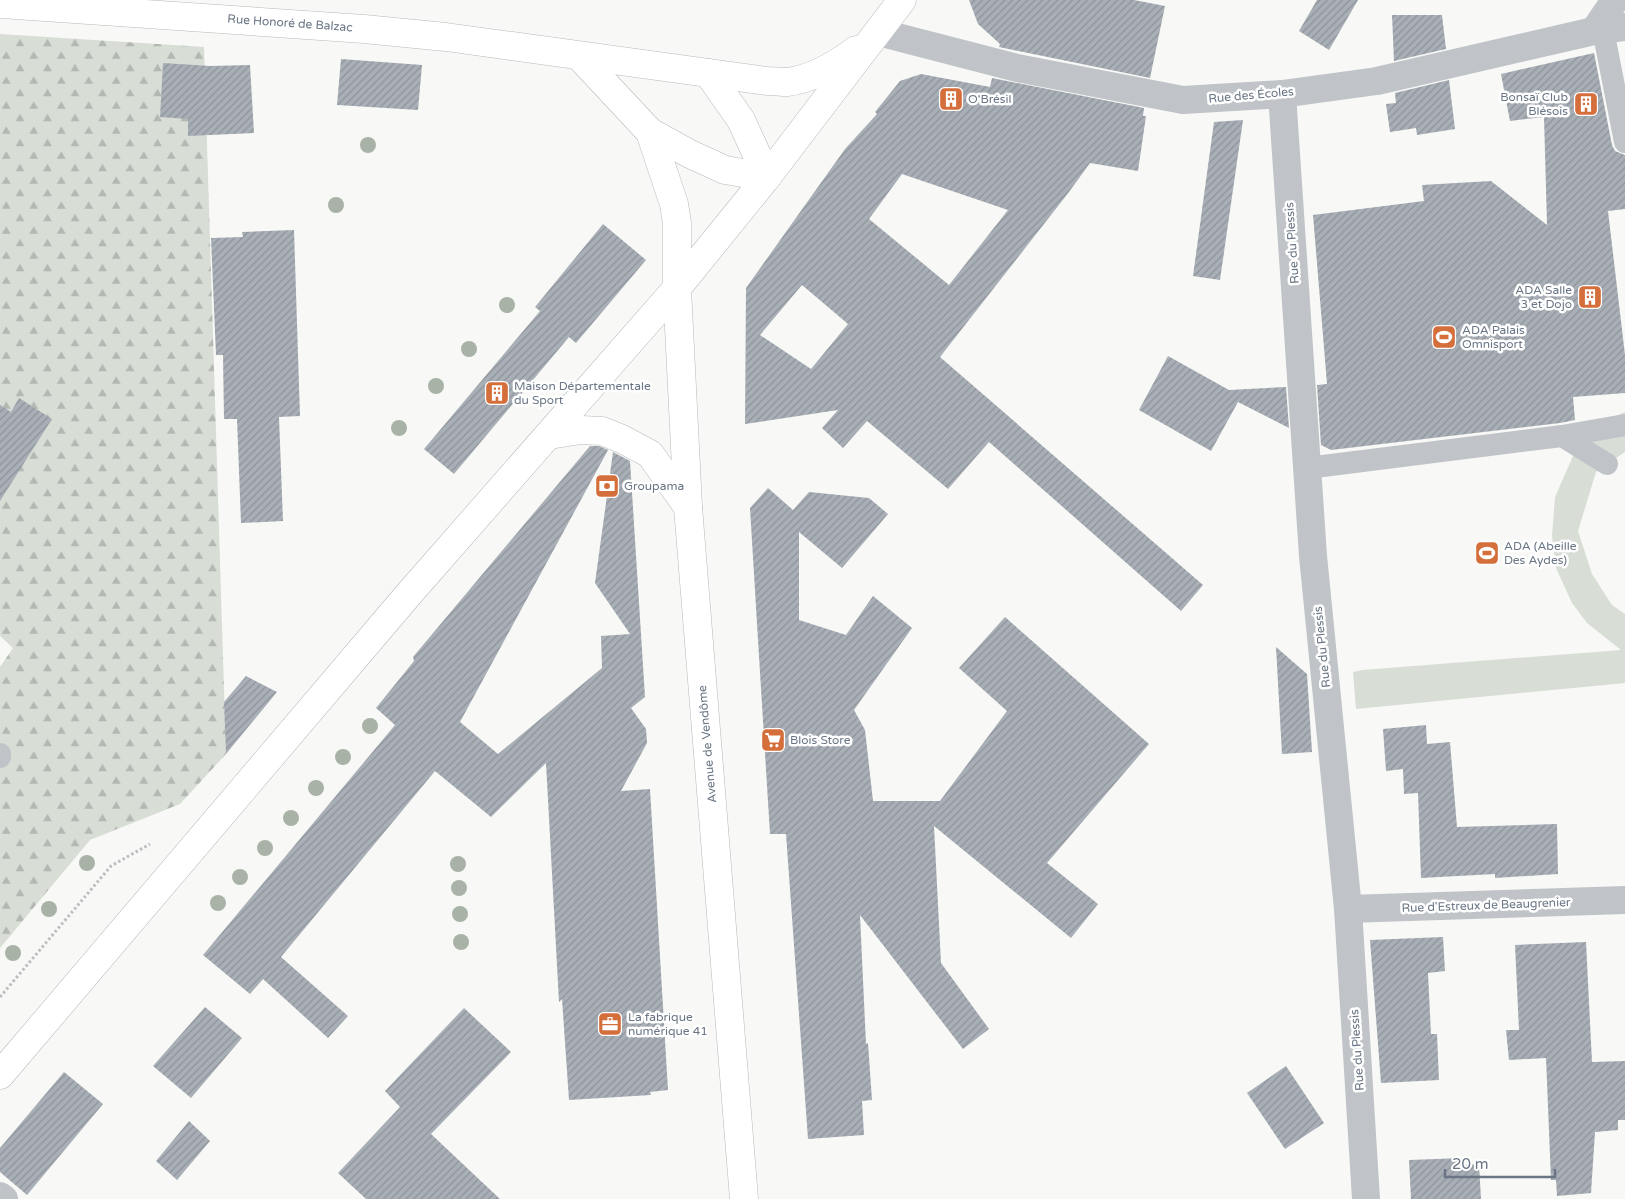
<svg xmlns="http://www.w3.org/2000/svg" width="1625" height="1199" viewBox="0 0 1625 1199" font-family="'Varela Round',sans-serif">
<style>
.forest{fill:url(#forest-firs)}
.pitch{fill:#d8ddd6}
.building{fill:url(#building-hatch);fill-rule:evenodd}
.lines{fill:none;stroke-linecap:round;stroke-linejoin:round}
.secondary-casing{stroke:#b5b9be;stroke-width:29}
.path{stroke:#bbbdc0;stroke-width:3;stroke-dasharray:2.5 2.5;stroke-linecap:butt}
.lane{stroke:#c0c4c8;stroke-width:22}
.street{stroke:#c0c4c8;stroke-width:28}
.secondary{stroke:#fff;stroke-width:28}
.tree{fill:#a8b2a6}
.labels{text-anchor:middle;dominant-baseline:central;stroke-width:5;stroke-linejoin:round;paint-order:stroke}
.street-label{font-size:12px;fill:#6a7685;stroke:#fff}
.poi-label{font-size:12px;fill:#6a7685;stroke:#fff;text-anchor:start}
</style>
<defs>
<pattern id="forest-firs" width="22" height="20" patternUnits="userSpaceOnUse" patternTransform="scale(1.25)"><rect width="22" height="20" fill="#d8ddd6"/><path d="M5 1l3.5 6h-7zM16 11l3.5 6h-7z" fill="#b3b8b3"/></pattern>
<pattern id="building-hatch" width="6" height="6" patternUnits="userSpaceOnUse" patternTransform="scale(1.25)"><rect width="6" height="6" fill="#a9afb6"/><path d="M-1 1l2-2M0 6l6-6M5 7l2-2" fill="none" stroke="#8e939a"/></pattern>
</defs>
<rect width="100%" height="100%" fill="#f8f9f6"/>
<path class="forest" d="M 0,34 L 204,47 L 226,754 L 180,804 L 90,840 L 0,948 L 0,667 L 13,648 L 0,636 Z"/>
<path class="pitch" d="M 1625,412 L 1625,452 L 1596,472 L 1578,531 L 1592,574 L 1612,605 L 1625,614 L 1625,683 L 1356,709 L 1353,672 L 1362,670 L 1621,650 L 1587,623 L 1572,603 L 1556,568 L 1552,536 L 1555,497 L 1573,456 L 1618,415 Z"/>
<g class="building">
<path d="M 969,0 L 1134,0 L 1165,6 L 1150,78 L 999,47 L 1000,44 L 978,24 Z"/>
<path d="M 1317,0 L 1358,0 L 1329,50 L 1299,31 Z"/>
<path d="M 1392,15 L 1442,15 L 1446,49 L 1394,61 Z"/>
<path d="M 1594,53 L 1612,145 L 1615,151 L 1625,155 L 1625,209 L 1608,211 L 1625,355 L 1625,393 L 1573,397 L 1575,420 L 1560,423 L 1331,450 L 1321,445 L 1317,385 L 1327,384 L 1313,215 L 1424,201 L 1422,185 L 1491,181 L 1547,225 L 1544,117 L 1510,121 L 1501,74 Z"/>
<path d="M 341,59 L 422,65 L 418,110 L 337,105 Z"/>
<path d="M 163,63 L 210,66 L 250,65 L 254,133 L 188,136 L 188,119 L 160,117 Z"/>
<path d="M 921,74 L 990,87 L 992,78 L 1144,108 L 1143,116 L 1146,116 L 1138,171 L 1090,163 L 1069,192 L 940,357 L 1203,585 L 1181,611 L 989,442 L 948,489 L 867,421 L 843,448 L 822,428 L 838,410 L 745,424 L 746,288 L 845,149 L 877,114 L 875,112 L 900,81 ZM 902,174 L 1008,210 L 949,285 L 869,219 ZM 802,285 L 848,324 L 811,369 L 760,335 Z"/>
<path d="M 1449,80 L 1455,129 L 1417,135 L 1416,128 L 1390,132 L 1386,104 L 1396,103 L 1395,93 Z"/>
<path d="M 1243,120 L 1220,280 L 1193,276 L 1214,122 Z"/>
<path d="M 603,224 L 646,260 L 576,343 L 569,337 L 454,474 L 424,449 L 540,311 L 535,307 Z"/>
<path d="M 294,230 L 300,416 L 279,417 L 283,521 L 241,523 L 237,419 L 224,419 L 223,355 L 216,355 L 211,238 L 243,237 L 242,232 Z"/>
<path d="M 1168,356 L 1229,390 L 1286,387 L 1289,428 L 1238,402 L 1211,451 L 1139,410 Z"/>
<path d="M 19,398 L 52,419 L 0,501 L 0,405 L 11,412 Z"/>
<path d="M 590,446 L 599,446 L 608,450 L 460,722 L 498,754 L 602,668 L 601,636 L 630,634 L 595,583 L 613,452 L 630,461 L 645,697 L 631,708 L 646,729 L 647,743 L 621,791 L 650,789 L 668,1090 L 650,1092 L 651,1095 L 569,1100 L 562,999 L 559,1002 L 546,763 L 491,817 L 435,771 L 281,957 L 348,1016 L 328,1038 L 263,979 L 250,994 L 203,955 L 395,725 L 376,708 L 414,661 L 413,657 Z"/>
<path d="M 768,488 L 793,510 L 809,492 L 869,498 L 888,514 L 842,568 L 799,532 L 799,620 L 846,635 L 873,596 L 912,628 L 854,710 L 865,730 L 873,801 L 940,801 L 1007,711 L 959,668 L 1005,617 L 1149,744 L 1047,863 L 1098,904 L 1071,938 L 934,826 L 941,963 L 989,1029 L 963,1049 L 860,915 L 866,1044 L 868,1043 L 872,1100 L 862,1101 L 864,1135 L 808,1139 L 786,834 L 770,834 L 758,640 L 750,508 Z"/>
<path d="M 1276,647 L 1307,674 L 1312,752 L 1282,754 Z"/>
<path d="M 246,676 L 277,692 L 226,754 L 224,702 Z"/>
<path d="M 1426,725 L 1427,744 L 1450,742 L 1457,827 L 1557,824 L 1558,874 L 1495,878 L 1495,874 L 1421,878 L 1418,793 L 1404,794 L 1403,769 L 1386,771 L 1383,729 Z"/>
<path d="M 1443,937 L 1445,971 L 1428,973 L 1431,1034 L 1437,1034 L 1439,1080 L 1381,1083 L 1370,940 Z"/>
<path d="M 1586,942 L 1592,1062 L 1625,1061 L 1625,1120 L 1618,1120 L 1618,1130 L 1595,1132 L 1591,1193 L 1557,1196 L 1556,1180 L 1551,1180 L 1546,1058 L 1509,1060 L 1506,1030 L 1519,1030 L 1515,945 Z"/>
<path d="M 205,1007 L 242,1038 L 191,1098 L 153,1066 Z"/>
<path d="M 464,1008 L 511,1052 L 431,1134 L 500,1199 L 366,1199 L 338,1173 L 400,1107 L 385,1091 Z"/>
<path d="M 1286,1066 L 1324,1123 L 1285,1149 L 1247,1093 Z"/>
<path d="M 64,1072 L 103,1104 L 27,1195 L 0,1172 L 0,1148 Z"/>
<path d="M 189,1121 L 210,1141 L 177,1180 L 156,1161 Z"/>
<path d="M 1463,1158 L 1464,1165 L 1479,1164 L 1481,1199 L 1411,1199 L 1409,1160 Z"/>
</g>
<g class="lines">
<defs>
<g id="secondary">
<path d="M 0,4 L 364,29 L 446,37 L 767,81 C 774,81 781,82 787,82 C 813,79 836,65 856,50"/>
<path d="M 579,56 L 650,132 L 674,204 L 677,223 L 677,288 L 688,507 L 744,1199"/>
<path d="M 708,73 L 741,120 L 767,177"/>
<path d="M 650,132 L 690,154 L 725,170 L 767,177"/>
<path d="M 549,435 L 581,430 L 602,431 L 622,439 L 650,454 L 688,507"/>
<path d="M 0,1075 L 408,595 L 677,288 L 767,177 L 902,0"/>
</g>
</defs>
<use href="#secondary" class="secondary-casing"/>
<path class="path" d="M 0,997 L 111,866 L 150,844"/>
<g class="lane">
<path d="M 1603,30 L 1625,142"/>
<path d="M 1562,436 L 1625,425"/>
<path d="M 1307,468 L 1562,436 L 1607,464"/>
<path d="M 0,754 L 0,757"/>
</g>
<g class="street">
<path d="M 1594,31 L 1615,0"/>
<path d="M 878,32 L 1017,68 L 1183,100 L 1282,94 L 1377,81 L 1594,31 L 1625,27"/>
<path d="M 1282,94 L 1313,556 L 1348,909 L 1366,1199"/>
<path d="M 1348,909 L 1625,900"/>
<path d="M 0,1196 L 4,1199"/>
</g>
<use href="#secondary" class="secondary"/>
</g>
<g class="tree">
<circle cx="368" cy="145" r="8"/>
<circle cx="336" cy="205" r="8"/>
<circle cx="507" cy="305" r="8"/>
<circle cx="469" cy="349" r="8"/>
<circle cx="436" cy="386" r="8"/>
<circle cx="399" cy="428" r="8"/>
<circle cx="370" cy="726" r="8"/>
<circle cx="343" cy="757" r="8"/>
<circle cx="316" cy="788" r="8"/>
<circle cx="291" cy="818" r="8"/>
<circle cx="265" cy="848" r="8"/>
<circle cx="87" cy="863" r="8"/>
<circle cx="458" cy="864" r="8"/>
<circle cx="240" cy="877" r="8"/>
<circle cx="459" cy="888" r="8"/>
<circle cx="218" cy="903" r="8"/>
<circle cx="49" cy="909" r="8"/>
<circle cx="460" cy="914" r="8"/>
<circle cx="461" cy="942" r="8"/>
<circle cx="13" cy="953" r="8"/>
</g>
<defs>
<symbol id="building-square" viewBox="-11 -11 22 22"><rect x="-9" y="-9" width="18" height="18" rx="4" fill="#d46e3b" stroke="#fff"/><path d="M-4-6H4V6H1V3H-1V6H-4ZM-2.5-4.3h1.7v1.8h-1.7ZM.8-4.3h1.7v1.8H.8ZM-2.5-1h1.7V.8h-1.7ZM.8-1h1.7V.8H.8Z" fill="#fff"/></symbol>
<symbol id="stadium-square" viewBox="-11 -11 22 22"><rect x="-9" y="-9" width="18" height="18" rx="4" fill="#d46e3b" stroke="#fff"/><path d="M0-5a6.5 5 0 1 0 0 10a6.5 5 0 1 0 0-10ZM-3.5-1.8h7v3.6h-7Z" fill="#fff"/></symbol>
<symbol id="bank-square" viewBox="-11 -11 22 22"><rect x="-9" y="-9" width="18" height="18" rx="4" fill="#d46e3b" stroke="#fff"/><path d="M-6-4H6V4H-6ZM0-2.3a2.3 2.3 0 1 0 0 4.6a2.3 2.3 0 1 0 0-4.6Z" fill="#fff"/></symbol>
<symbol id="supermarket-square" viewBox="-11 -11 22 22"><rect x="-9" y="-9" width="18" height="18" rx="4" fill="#d46e3b" stroke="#fff"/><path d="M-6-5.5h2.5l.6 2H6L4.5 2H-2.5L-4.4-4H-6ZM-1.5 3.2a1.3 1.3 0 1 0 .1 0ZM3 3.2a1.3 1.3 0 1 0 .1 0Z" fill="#fff"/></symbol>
<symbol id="office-square" viewBox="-11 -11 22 22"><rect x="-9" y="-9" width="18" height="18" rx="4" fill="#d46e3b" stroke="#fff"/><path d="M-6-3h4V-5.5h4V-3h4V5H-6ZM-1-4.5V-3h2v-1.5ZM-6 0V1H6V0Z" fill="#fff"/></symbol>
</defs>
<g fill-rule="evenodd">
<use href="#building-square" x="937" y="85" width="28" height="28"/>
<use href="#building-square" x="1572" y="90" width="28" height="28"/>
<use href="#building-square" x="1576" y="283" width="28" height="28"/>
<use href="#stadium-square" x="1430" y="323" width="28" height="28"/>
<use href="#building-square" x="483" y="379" width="28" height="28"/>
<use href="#bank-square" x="593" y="472" width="28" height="28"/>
<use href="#stadium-square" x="1473" y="539" width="28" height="28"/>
<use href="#supermarket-square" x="759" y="726" width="28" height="28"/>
<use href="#office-square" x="596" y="1010" width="28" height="28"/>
</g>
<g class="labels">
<g class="street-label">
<text transform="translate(290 23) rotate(4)">Rue Honoré de Balzac</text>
<text transform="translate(1251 95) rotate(-5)">Rue des Écoles</text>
<text transform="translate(1292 243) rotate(-94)">Rue du Plessis</text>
<text transform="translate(1322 647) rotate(-96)">Rue du Plessis</text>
<text transform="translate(707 744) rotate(-95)">Avenue de Vendôme</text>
<text transform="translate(1486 905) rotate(-2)">Rue d'Estreux de Beaugrenier</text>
<text transform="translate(1357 1050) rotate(-94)">Rue du Plessis</text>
</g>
<g class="poi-label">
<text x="1568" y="97" text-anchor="end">Bonsaï Club<tspan x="1568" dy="14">Blésois</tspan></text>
<text x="968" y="99">O'Brésil</text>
<text x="1572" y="290" text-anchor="end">ADA Salle<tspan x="1572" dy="14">3 et Dojo</tspan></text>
<text x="1462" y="330">ADA Palais<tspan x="1462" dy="14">Omnisport</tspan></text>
<text x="514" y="386">Maison Départementale<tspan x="514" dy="14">du Sport</tspan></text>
<text x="624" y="486">Groupama</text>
<text x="1504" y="546">ADA (Abeille<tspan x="1504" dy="14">Des Aydes)</tspan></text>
<text x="790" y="740">Blois Store</text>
<text x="628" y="1017">La fabrique<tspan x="628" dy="14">numérique 41</tspan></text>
</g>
</g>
<path d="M1445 1169v8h110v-8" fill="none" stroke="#6a7685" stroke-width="2.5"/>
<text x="1452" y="1169" font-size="15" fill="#6a7685" stroke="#ffffff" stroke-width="4" paint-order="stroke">20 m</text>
</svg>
